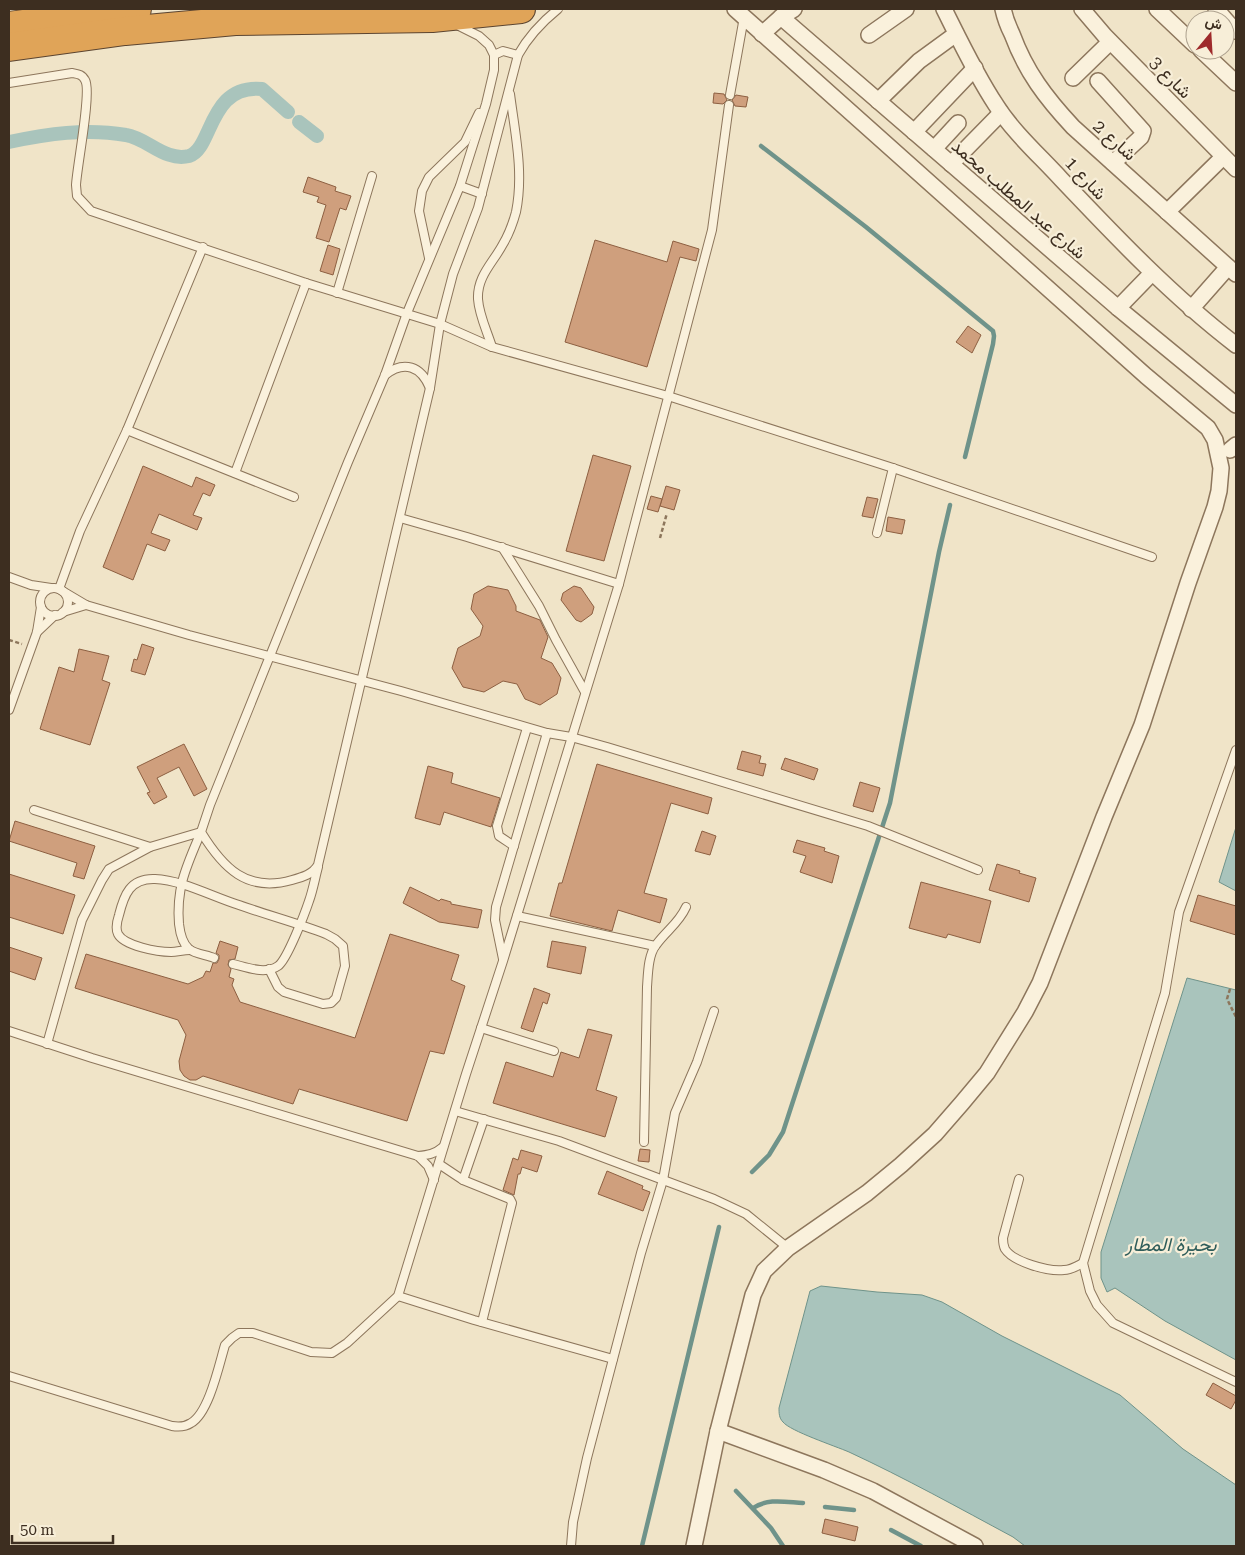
<svg xmlns="http://www.w3.org/2000/svg" width="1245" height="1555" viewBox="0 0 1245 1555" font-family="'Roboto Serif',Vazirmatn,serif">
<style>
.water{fill:#a9c4bc;stroke:#6f938a}
.lines{fill:none;stroke-linecap:round;stroke-linejoin:round}
.stream{stroke:#6f938a;stroke-width:4.5}
.canal{stroke:#a9c4bc;stroke-width:14}
.building{fill:#cf9f7d;stroke:#8d5f41}
.lane-casing{stroke:#8d765c;stroke-width:10}
.street-casing{stroke:#8d765c;stroke-width:18}
.highway-casing{stroke:#5b4430;stroke-width:30}
.path{stroke:#8d765c;stroke-width:2.5;stroke-dasharray:4 2.5;stroke-linecap:butt}
.lane{stroke:#faf1dc;stroke-width:8}
.street{stroke:#faf1dc;stroke-width:15}
.highway{stroke:#e0a458;stroke-width:28}
.labels{text-anchor:middle;dominant-baseline:central;stroke-width:4.5;stroke-linejoin:round;paint-order:stroke}
.street-label{font-size:18px;fill:#3d2e20;stroke:#f7eed8}
.water-label{font-size:19px;font-style:italic;fill:#2f5d5a;stroke:#f7eed8}
</style>
<rect width="100%" height="100%" fill="#f0e4c8"/>
<g class="water">
<path d="M 1236,827 L 1236,891 L 1219,882 Z"/>
<path d="M 1187,978 L 1236,990 L 1236,1360 L 1165,1321 L 1115,1288 L 1107,1292 L 1101,1278 L 1101,1252 Z"/>
<path d="M 821,1286 L 877,1292 L 922,1295 L 942,1302 L 1002,1336 L 1120,1395 L 1183,1449 L 1236,1485 L 1236,1546 L 1025,1546 L 1013,1537 C 959,1508 905,1478 849,1452 C 835,1446 790,1431 783,1422 C 779,1418 779,1413 779,1408 L 810,1291 Z"/>
</g>
<g class="lines">
<g class="stream">
<path d="M 761,146 L 866,227 L 993,331 L 994,336 L 993,344 L 965,457"/>
<path d="M 752,1172 L 769,1155 L 783,1132 L 890,803 L 939,552 L 950,505"/>
<path d="M 736,1491 L 771,1528 L 783,1546"/>
<path d="M 825,1507 L 854,1510"/>
<path d="M 753,1508 C 768,1498 785,1502 803,1503"/>
<path d="M 891,1530 L 921,1546"/>
<path d="M 642,1546 L 719,1227"/>
</g>
<g class="canal">
<path d="M 299,122 L 317,136"/>
<path d="M 9,142 C 47,134 86,128 126,135 C 147,138 165,162 189,156 C 213,149 208,84 262,89 L 288,112"/>
</g>
</g>
<g class="building">
<path d="M 714,93 L 724,94 L 727,100 L 723,104 L 713,103 Z"/>
<path d="M 736,95 L 748,97 L 746,107 L 735,106 L 732,100 Z"/>
<path d="M 308,177 L 336,187 L 335,191 L 351,196 L 346,210 L 340,208 L 329,242 L 316,238 L 326,205 L 317,202 L 319,197 L 303,192 Z"/>
<path d="M 595,240 L 667,262 L 673,241 L 699,249 L 696,261 L 680,257 L 647,367 L 565,342 Z"/>
<path d="M 328,245 L 340,249 L 333,275 L 320,271 Z"/>
<path d="M 968,326 L 981,335 L 972,353 L 956,342 Z"/>
<path d="M 593,455 L 631,466 L 604,561 L 566,551 Z"/>
<path d="M 143,466 L 192,487 L 196,477 L 215,485 L 210,496 L 203,493 L 193,515 L 202,518 L 197,530 L 159,514 L 151,533 L 170,540 L 165,551 L 147,544 L 133,580 L 103,567 Z"/>
<path d="M 666,486 L 680,490 L 674,510 L 660,506 Z"/>
<path d="M 651,496 L 662,499 L 658,512 L 647,509 Z"/>
<path d="M 867,497 L 878,499 L 873,518 L 862,516 Z"/>
<path d="M 888,517 L 905,520 L 902,534 L 886,531 Z"/>
<path d="M 488,586 L 508,590 L 516,606 L 516,611 L 540,620 L 548,637 L 541,658 L 552,663 L 561,678 L 557,694 L 540,705 L 525,699 L 517,684 L 503,681 L 484,692 L 463,687 L 452,668 L 458,648 L 480,636 L 483,626 L 471,609 L 474,594 Z"/>
<path d="M 574,586 L 581,588 L 594,607 L 592,614 L 581,622 L 576,620 L 561,600 L 563,593 Z"/>
<path d="M 142,644 L 154,648 L 145,675 L 131,671 L 134,659 L 137,660 Z"/>
<path d="M 79,649 L 109,656 L 102,680 L 110,683 L 90,745 L 40,729 L 59,667 L 74,672 Z"/>
<path d="M 184,744 L 207,789 L 194,796 L 179,767 L 157,778 L 167,797 L 154,804 L 147,793 L 150,792 L 137,767 Z"/>
<path d="M 742,751 L 761,756 L 759,763 L 766,764 L 763,776 L 737,769 Z"/>
<path d="M 785,758 L 818,769 L 814,780 L 781,769 Z"/>
<path d="M 597,764 L 712,798 L 708,814 L 671,803 L 644,893 L 667,899 L 660,923 L 618,910 L 612,931 L 550,916 L 559,883 L 562,883 Z"/>
<path d="M 428,766 L 453,773 L 451,783 L 500,798 L 491,827 L 444,812 L 440,825 L 415,818 Z"/>
<path d="M 860,782 L 880,788 L 873,812 L 853,806 Z"/>
<path d="M 15,821 L 95,846 L 84,879 L 73,876 L 77,863 L 9,841 Z"/>
<path d="M 702,831 L 716,836 L 710,855 L 695,851 Z"/>
<path d="M 797,840 L 825,848 L 824,851 L 839,856 L 832,883 L 800,872 L 806,856 L 793,852 Z"/>
<path d="M 997,864 L 1020,871 L 1019,873 L 1036,878 L 1029,902 L 989,890 Z"/>
<path d="M 9,874 L 75,895 L 63,934 L 9,917 Z"/>
<path d="M 921,882 L 991,901 L 980,943 L 948,934 L 946,938 L 909,928 Z"/>
<path d="M 410,887 L 439,901 L 441,899 L 451,902 L 451,904 L 482,910 L 478,928 L 439,922 L 403,903 Z"/>
<path d="M 1198,895 L 1236,906 L 1236,935 L 1190,921 Z"/>
<path d="M 390,934 L 459,955 L 451,980 L 465,986 L 444,1054 L 430,1051 L 407,1121 L 299,1089 L 293,1104 L 203,1076 L 196,1080 L 190,1080 L 184,1076 L 180,1070 L 179,1061 L 186,1035 L 178,1020 L 75,988 L 86,954 L 188,984 L 203,977 L 206,971 L 210,972 L 213,963 L 217,963 L 219,959 L 219,955 L 216,953 L 220,941 L 238,947 L 235,959 L 229,960 L 228,965 L 231,969 L 229,977 L 234,979 L 232,985 L 240,1002 L 355,1038 Z"/>
<path d="M 552,941 L 586,947 L 581,974 L 547,967 Z"/>
<path d="M 9,947 L 42,958 L 35,980 L 9,971 Z"/>
<path d="M 534,988 L 550,994 L 547,1004 L 543,1002 L 533,1032 L 521,1028 Z"/>
<path d="M 588,1029 L 612,1035 L 596,1090 L 617,1097 L 605,1137 L 493,1103 L 506,1062 L 553,1077 L 561,1052 L 579,1058 Z"/>
<path d="M 640,1149 L 650,1150 L 649,1162 L 638,1161 Z"/>
<path d="M 521,1150 L 542,1156 L 537,1172 L 522,1167 L 520,1174 L 518,1174 L 514,1195 L 503,1190 L 513,1158 L 518,1160 Z"/>
<path d="M 607,1171 L 643,1186 L 642,1189 L 650,1192 L 643,1211 L 598,1194 Z"/>
<path d="M 1213,1383 L 1236,1396 L 1236,1400 L 1231,1409 L 1206,1395 Z"/>
<path d="M 825,1519 L 858,1527 L 855,1541 L 822,1533 Z"/>
</g>
<g class="lines">
<defs>
<g id="lane">
<path d="M 457,25 L 479,36 L 489,45 L 494,55 L 494,70 L 486,104 L 460,186 L 407,313 L 385,375 L 348,462 L 210,805 L 201,832 C 223,868 247,893 292,880 C 303,877 313,874 318,865 L 430,388 L 440,324 L 453,274 L 478,208 L 518,55 C 528,37 542,22 558,9"/>
<path d="M 494,55 L 503,51 L 518,55"/>
<path d="M 9,83 L 72,73 C 77,74 82,74 85,80 C 92,91 77,166 76,185 L 77,196 L 91,211 L 306,283 L 440,324 L 492,347 L 668,396 L 893,468 L 1152,557"/>
<path d="M 730,95 L 744,17"/>
<path d="M 460,186 L 482,194"/>
<path d="M 203,247 L 127,430 L 80,531 L 59,589 L 86,605 L 189,635 L 401,691 L 547,733 L 571,737 L 607,747 L 868,826 L 978,870"/>
<path d="M 429,258 L 419,211 L 422,191 L 429,177 L 465,142 L 479,113"/>
<path d="M 337,293 L 372,176"/>
<path d="M 492,347 C 487,331 479,315 478,299 C 477,276 493,263 503,244 C 509,234 513,223 516,212 C 524,173 515,133 510,94"/>
<path d="M 385,375 C 404,360 421,366 430,388"/>
<path d="M 127,430 L 294,497"/>
<path d="M 235,473 L 306,283"/>
<path d="M 400,518 L 467,537 L 619,584"/>
<path d="M 877,533 L 893,468"/>
<path d="M 502,547 L 539,606 L 556,640 L 585,692"/>
<path d="M 9,577 L 31,585 L 51,588"/>
<circle cx="54" cy="602" r="14"/>
<path d="M 63,612 L 86,605"/>
<path d="M 37,632 L 55,615"/>
<path d="M 9,710 L 37,632 L 41,607"/>
<path d="M 1236,750 L 1179,912 L 1165,993 L 1083,1263 L 1090,1291 L 1097,1305 L 1113,1323 L 1236,1382"/>
<path d="M 34,810 L 150,847"/>
<path d="M 201,832 C 187,865 176,887 179,924 C 180,933 182,943 189,949 C 195,954 207,955 214,958"/>
<path d="M 514,846 L 499,836 L 497,826 L 527,728"/>
<path d="M 517,916 L 655,946"/>
<path d="M 190,950 C 183,950 177,952 171,952 C 158,952 124,946 118,934 C 115,928 117,921 119,915 C 124,895 130,878 155,879 C 182,880 213,897 239,905 C 267,915 297,923 326,934 L 335,939 L 343,946 L 345,966 L 336,998 L 331,1003 L 323,1004 L 284,992 L 278,987 L 269,969"/>
<path d="M 503,959 L 495,920 L 496,907 L 547,733"/>
<path d="M 233,964 C 246,967 265,975 278,966 C 287,960 305,913 309,901 C 313,890 315,878 318,867"/>
<path d="M 481,1028 L 554,1051"/>
<path d="M 9,1031 L 92,1058 L 418,1156 L 428,1166 L 434,1180"/>
<path d="M 47,1044 L 82,920 L 102,880 L 109,869 L 150,847 L 201,832"/>
<path d="M 455,1111 L 559,1141 L 714,1199 L 746,1214 L 788,1248"/>
<path d="M 644,1142 L 647,987 C 648,974 648,955 656,945 C 666,931 679,923 686,907"/>
<path d="M 418,1156 C 428,1155 435,1154 443,1147"/>
<path d="M 439,1164 L 463,1180 L 510,1199 L 512,1203 L 482,1322"/>
<path d="M 1019,1179 L 1003,1238 C 1003,1242 1003,1245 1005,1249 C 1013,1262 1049,1272 1064,1270 C 1071,1270 1077,1266 1083,1263"/>
<path d="M 463,1180 L 484,1119"/>
<path d="M 398,1296 L 474,1320 L 613,1359"/>
<path d="M 9,1376 L 172,1426 C 178,1427 185,1427 191,1423 C 209,1413 219,1365 225,1345 L 232,1338 L 239,1333 L 253,1333 L 311,1352 L 332,1353 L 347,1343 L 398,1296 L 466,1074 L 503,961 L 619,584 L 712,230 L 729,105"/>
<path d="M 571,1546 L 573,1522 L 587,1458 L 641,1253 L 663,1180 L 675,1113 L 697,1062 L 714,1011"/>
</g>
<g id="street">
<path d="M 944,9 C 960,41 976,75 996,105 C 1013,132 1039,155 1061,179 C 1116,237 1172,296 1236,345"/>
<path d="M 1003,9 C 1005,18 1008,26 1012,34 C 1026,72 1046,98 1073,127 L 1236,274"/>
<path d="M 1082,9 L 1105,36 L 1236,169"/>
<path d="M 1157,9 L 1195,45"/>
<path d="M 1216,9 L 1235,31"/>
<path d="M 781,17 L 1118,308 L 1236,405"/>
<path d="M 762,34 L 781,17 L 794,9"/>
<path d="M 869,35 L 906,9"/>
<path d="M 1201,50 L 1236,83"/>
<path d="M 1073,78 L 1110,42"/>
<path d="M 1098,81 L 1143,131 L 1141,137 L 1113,163"/>
<path d="M 878,101 L 919,61 L 956,34"/>
<path d="M 914,132 L 975,68"/>
<path d="M 934,149 L 958,123"/>
<path d="M 951,164 L 1001,113"/>
<path d="M 1167,212 L 1223,157"/>
<path d="M 1118,308 L 1152,273"/>
<path d="M 1191,309 L 1228,267"/>
<path d="M 1230,450 L 1236,445"/>
<path d="M 718,1431 L 824,1470 L 873,1491 L 975,1546"/>
<path d="M 694,1546 L 718,1431 L 753,1295 L 764,1271 L 788,1248 L 867,1193 L 901,1165 L 935,1134 L 962,1103 L 987,1073 L 1025,1012 L 1040,983 L 1104,817 L 1142,725 L 1188,583 L 1215,507 L 1219,491 L 1221,468 L 1215,440 L 1208,428 L 1146,376 L 735,9"/>
</g>
<g id="highway">
<path d="M 9,26 L 137,9"/>
<path d="M 9,47 L 125,31 L 235,21 L 432,18 L 521,9"/>
</g>
</defs>
<use href="#lane" class="lane-casing"/>
<use href="#street" class="street-casing"/>
<use href="#highway" class="highway-casing"/>
<g class="path">
<path d="M 660,538 L 667,513"/>
<path d="M 9,640 L 22,644"/>
<path d="M 1230,989 L 1227,999 L 1236,1017"/>
</g>
<use href="#lane" class="lane"/>
<use href="#street" class="street"/>
<use href="#highway" class="highway"/>
</g>
<g class="labels">
<g class="street-label">
<text transform="translate(1171 77) rotate(46)">شارع 3</text>
<text transform="translate(1115 140) rotate(42)">شارع 2</text>
<text transform="translate(1086 178) rotate(47)">شارع 1</text>
<text transform="translate(1019 199) rotate(41)">شارع عبد المطلب محمد</text>
</g>
<g class="water-label">
<text x="1171" y="1244">بحيرة المطار</text>
</g>
</g>
<rect width="1245" height="1555" fill="none" stroke="#3d2e20" stroke-width="20"/>
<g transform="translate(1210 35) rotate(18)"><circle r="24" fill="#f7eed8" stroke="#ada18e"/>
<path d="M0-4L9 19L0 12L-9 19Z" fill="#9e2a2b"/>
<text y="-8" font-size="14" font-weight="bold" text-anchor="middle" fill="#3d2e20">ش</text>
</g>
<path d="M12 1535v8h101v-8" fill="none" stroke="#3d2e20" stroke-width="2.5"/>
<text x="20" y="1535" font-size="15" fill="#3d2e20" stroke="#f7eed8" stroke-width="4" paint-order="stroke">50 m</text>
</svg>
